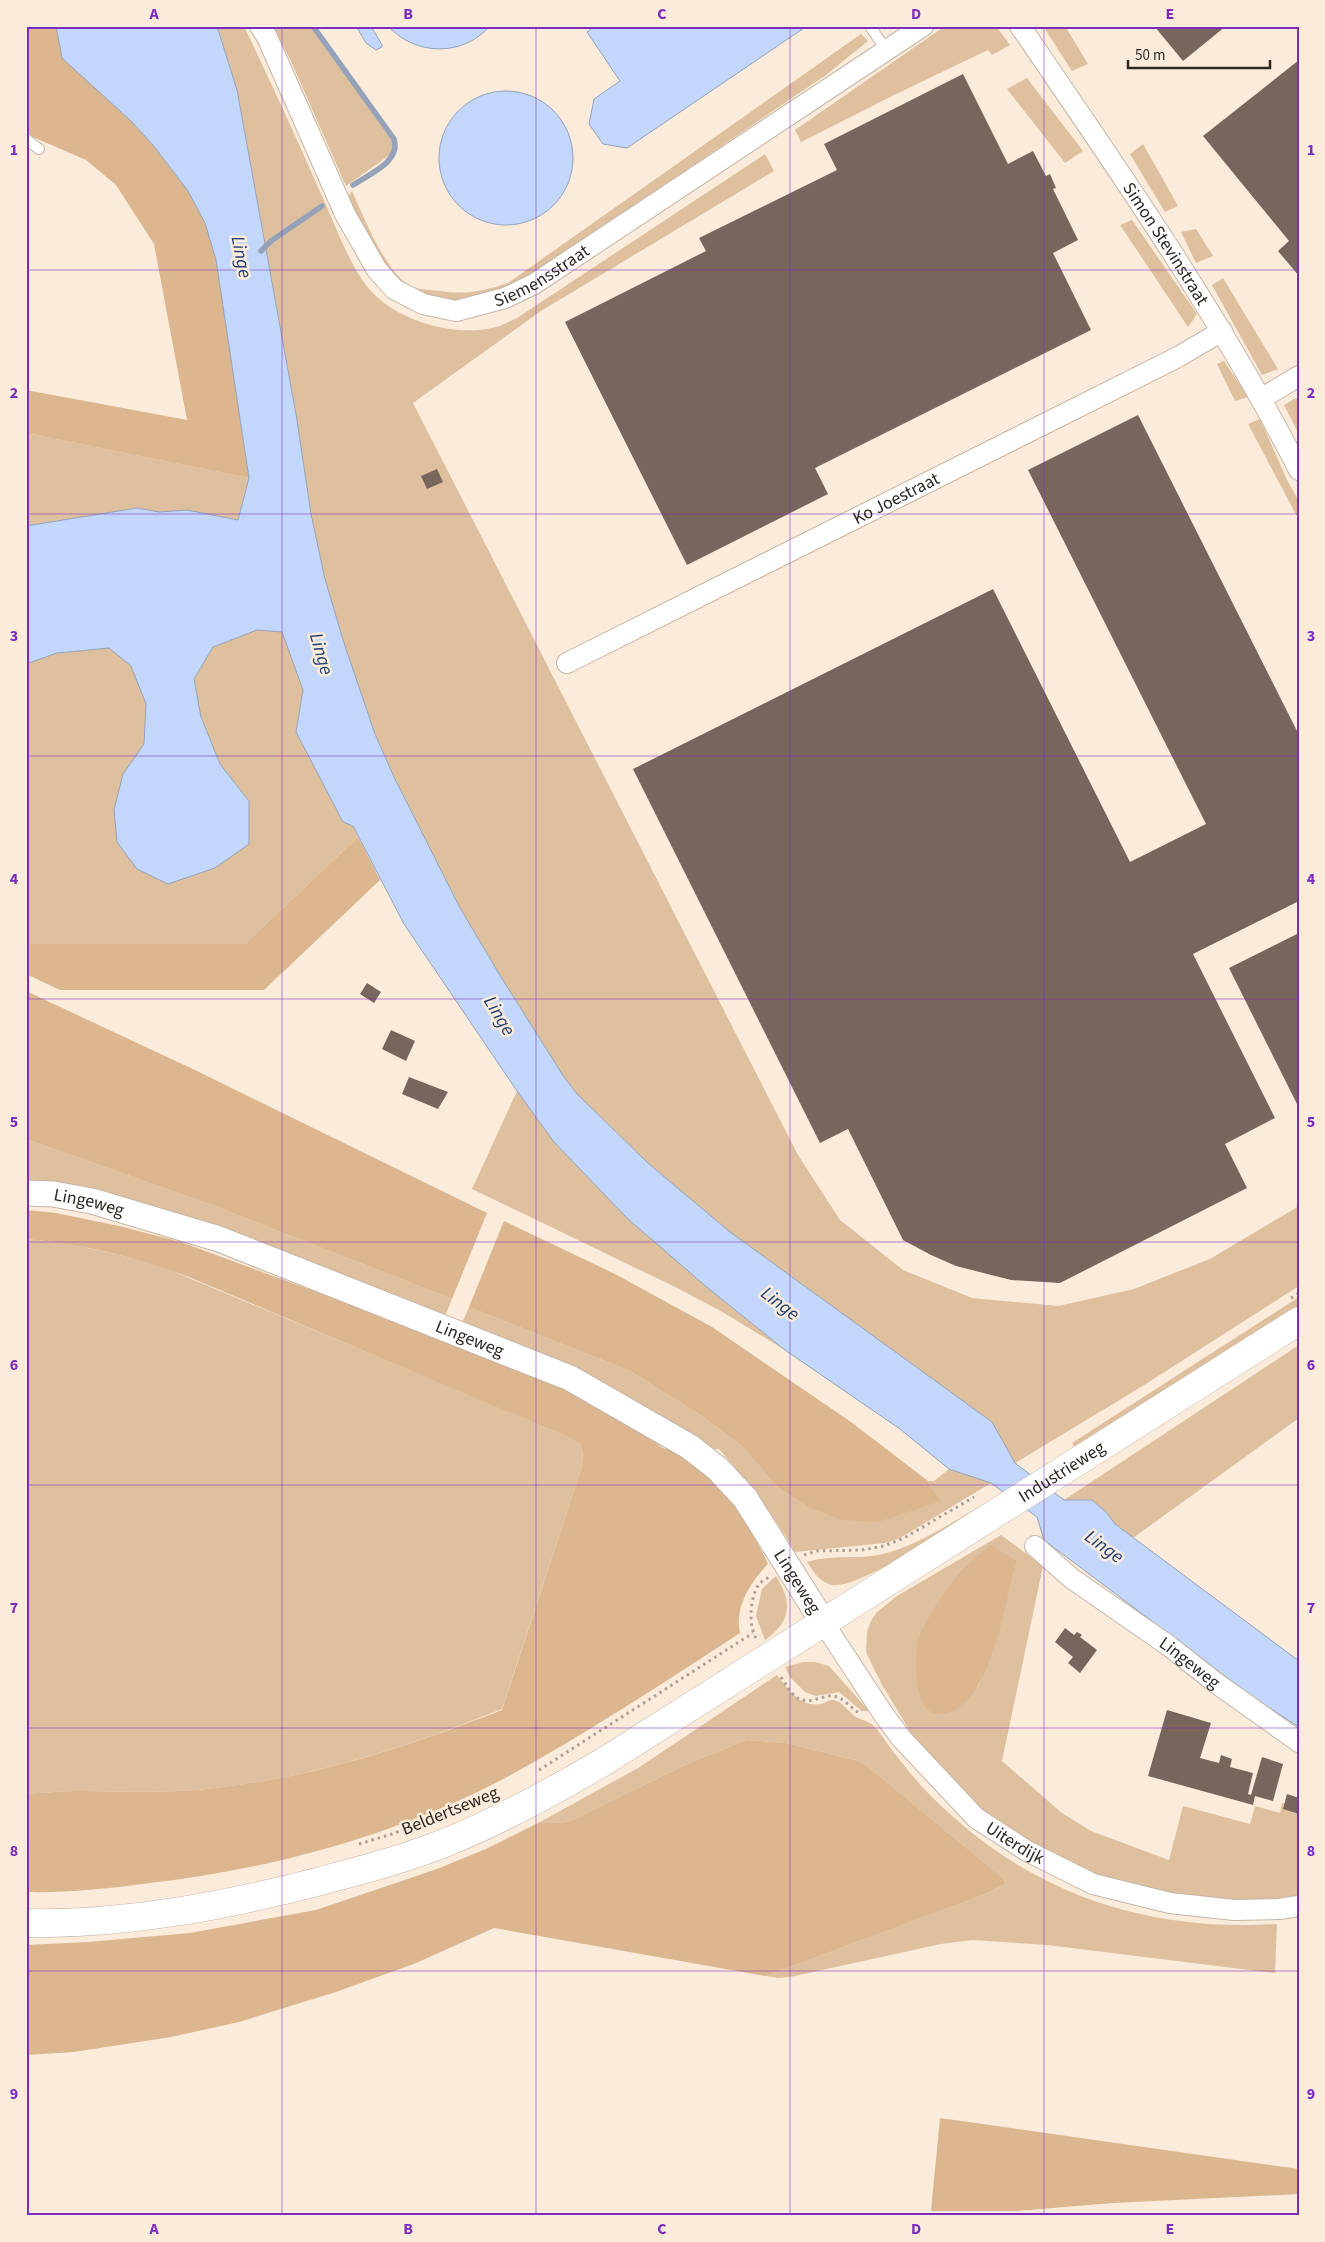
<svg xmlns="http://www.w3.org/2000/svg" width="1325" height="2242" viewBox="0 0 1325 2242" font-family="'Source Sans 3',sans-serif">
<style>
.green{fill:#dec09f;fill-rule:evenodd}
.forest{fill:#dbb68e}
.water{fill:#c2d7fb;stroke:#95a2ba}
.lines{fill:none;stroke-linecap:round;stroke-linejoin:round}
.stream{stroke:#95a2ba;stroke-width:5.5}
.building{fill:#78665c}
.service-casing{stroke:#c4b5a6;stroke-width:12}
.minor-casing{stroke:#c4b5a6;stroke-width:22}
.tertiary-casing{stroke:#c4b5a6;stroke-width:27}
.secondary-casing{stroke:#c4b5a6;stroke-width:29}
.path{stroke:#ada195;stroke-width:3;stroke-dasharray:2.5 4;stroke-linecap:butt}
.service{stroke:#fff;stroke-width:10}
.minor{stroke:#fff;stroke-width:20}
.tertiary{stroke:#fff;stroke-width:25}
.secondary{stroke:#fff;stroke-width:28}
.grid{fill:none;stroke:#7b2cbf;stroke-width:1;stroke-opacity:0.55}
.labels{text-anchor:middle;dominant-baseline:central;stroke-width:5;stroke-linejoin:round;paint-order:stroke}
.street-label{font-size:18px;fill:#2d2822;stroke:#fbebdb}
.water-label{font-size:19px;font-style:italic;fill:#1f3d72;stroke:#fbebdb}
.neatline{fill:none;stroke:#7b2cbf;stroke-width:2}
.grid-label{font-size:16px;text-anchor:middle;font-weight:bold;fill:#7b2cbf}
</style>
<rect width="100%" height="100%" fill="#fbebdb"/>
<g class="green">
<path d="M 217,26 L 244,26 C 270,81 296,136 320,192 C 334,221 349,266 370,290 C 397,321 456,338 496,327 C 503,325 510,321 517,318 L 765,154 L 774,171 L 541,311 L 413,403 L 798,1155 L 840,1220 L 903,1270 L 972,1298 L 1058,1306 L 1134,1289 L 1210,1259 L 1299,1206 L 1299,1286 L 1141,1387 L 1015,1463 L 992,1422 L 730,1232 L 649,1164 L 577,1094 L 564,1077 L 501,977 L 460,908 L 394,777 L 375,734 L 344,643 L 325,579 L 311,514 L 297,420 L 237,90 Z"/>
<path d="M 272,26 L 311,26 L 398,149 L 346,186 L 290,59 Z"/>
<path d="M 945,26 L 996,26 L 1010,45 L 992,55 L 988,50 L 894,95 L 801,142 L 795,130 Z"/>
<path d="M 1043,26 L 1065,26 L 1088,64 L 1072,71 Z"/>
<path d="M 861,34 L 868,41 L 826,75 L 513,288 L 473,301 L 429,301 L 389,275 L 347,199 L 352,191 C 363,215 388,278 413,287 C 421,290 432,290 440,291 C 466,295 484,291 508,283 Z"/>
<path d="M 1027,78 L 1083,151 L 1065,163 L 1007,89 Z"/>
<path d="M 1143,144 L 1178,206 L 1165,212 L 1130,154 Z"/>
<path d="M 1132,220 L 1197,314 L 1188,327 L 1120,225 Z"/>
<path d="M 1196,229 L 1213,256 L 1196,263 L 1181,232 Z"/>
<path d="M 1223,278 L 1278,369 L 1262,375 L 1212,285 Z"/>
<path d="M 1224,361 L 1248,397 L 1235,401 L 1217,364 Z"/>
<path d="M 1296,398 L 1299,404 L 1299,434 L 1284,405 Z"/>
<path d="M 1260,419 L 1287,480 L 1299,501 L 1299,520 L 1248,424 Z"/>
<path d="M 26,433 L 249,478 L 238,520 L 187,510 L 159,512 L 137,508 L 26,526 Z"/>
<path d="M 257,630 L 282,631 L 303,690 L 296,732 L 343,822 L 353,826 L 358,837 L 245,944 L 26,944 L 26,664 L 57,653 L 109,648 L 131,666 L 146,704 L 144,744 L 123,775 L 249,801 L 220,764 L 201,717 L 194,679 L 213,647 Z"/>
<path d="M 517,1091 L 554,1142 L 628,1219 L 709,1289 L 785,1350 L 719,1310 L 673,1286 L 472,1189 Z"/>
<path d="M 26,1139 L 212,1205 L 452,1299 L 443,1321 L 26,1187 Z"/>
<path d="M 26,1239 C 72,1243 114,1253 158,1265 L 484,1401 L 566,1436 L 581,1445 L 583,1457 L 581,1469 L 502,1709 C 410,1746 315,1777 215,1788 C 169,1794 122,1791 75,1791 C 59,1791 43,1794 26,1793 Z"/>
<path d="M 1299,1297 L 1299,1307 L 1075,1449 L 1072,1443 Z"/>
<path d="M 469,1307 L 630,1371 L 702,1416 L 744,1448 L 777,1487 L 808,1507 L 941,1501 L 928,1481 L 934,1481 L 949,1469 L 991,1483 L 900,1538 L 885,1543 L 795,1552 C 774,1515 747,1481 719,1449 L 699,1449 L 460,1328 Z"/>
<path d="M 1299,1345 L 1299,1418 L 1133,1538 L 1115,1524 L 1106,1512 L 1064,1500 Z"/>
<path d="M 997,1496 C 969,1515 861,1590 832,1585 C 819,1582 814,1572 807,1562 C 832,1554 858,1560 883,1554 C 920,1545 964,1515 997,1496 Z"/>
<path d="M 1001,1535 L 1043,1566 L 1002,1761 L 1062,1813 L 1091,1831 L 1169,1860 L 1183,1806 L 1250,1824 L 1255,1806 L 1280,1813 L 1282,1803 L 1299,1807 L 1299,1900 L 1216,1906 L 1070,1868 L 977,1810 L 911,1733 L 881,1683 L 866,1652 L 867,1631 L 871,1621 L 876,1613 L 897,1596 ZM 1017,1561 L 992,1653 L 977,1689 Z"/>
<path d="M 776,1576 C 793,1603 791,1622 765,1640 L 756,1616 L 762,1589 Z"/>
<path d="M 804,1662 L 815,1662 L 829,1666 L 869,1711 L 862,1711 L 839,1692 L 816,1696 L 805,1692 L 790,1677 L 785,1667 Z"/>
<path d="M 777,1675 C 789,1690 799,1707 821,1704 C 825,1703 828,1700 832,1700 C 842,1700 848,1712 856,1717 C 861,1720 868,1721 873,1725 C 879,1731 884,1739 889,1746 C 902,1763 915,1780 930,1795 C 1026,1892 1142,1932 1277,1924 L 1275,1973 L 1047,1945 L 972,1940 L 941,1944 L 790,1977 L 778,1978 L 766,1976 L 983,1895 L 1005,1884 L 1004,1879 L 866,1765 L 855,1760 L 786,1743 L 746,1740 L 685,1765 L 570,1821 L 560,1823 L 540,1822 L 638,1768 Z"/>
</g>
<g class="forest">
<path d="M 26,26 L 56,26 L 62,58 L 131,121 L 153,145 L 188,191 L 205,223 L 216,260 L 249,478 L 26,433 L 26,390 L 187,420 L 154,244 L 116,185 L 86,160 L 26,134 Z"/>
<path d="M 358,837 L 380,880 L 264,990 L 60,990 L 26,974 L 26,944 L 245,944 Z"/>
<path d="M 26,991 L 197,1071 L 487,1213 L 452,1299 L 212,1205 L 26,1139 Z"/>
<path d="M 26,1210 L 56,1213 L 119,1226 L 181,1242 L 330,1297 L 558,1386 L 629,1424 L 663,1448 L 691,1457 L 744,1515 L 768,1564 C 751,1581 734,1608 740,1633 C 665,1682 587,1733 509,1776 C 396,1836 269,1870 142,1884 C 104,1889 65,1893 26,1892 L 26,1793 C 43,1794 59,1791 75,1791 C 122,1791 169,1794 215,1788 C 315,1777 410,1746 502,1710 L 581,1469 L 583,1457 L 581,1445 L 566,1436 L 189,1277 C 136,1257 83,1244 26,1239 Z"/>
<path d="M 504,1221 L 615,1274 L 712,1327 L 851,1422 L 928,1481 L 941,1501 L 878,1522 L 842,1520 L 808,1507 L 777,1487 L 744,1448 L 702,1416 L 630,1371 L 469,1307 Z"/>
<path d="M 991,1545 L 1017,1561 C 1005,1602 999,1650 977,1687 C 969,1701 945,1724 928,1710 C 914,1698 914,1653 919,1637 C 926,1619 951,1580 965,1567 C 973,1559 982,1552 991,1545 Z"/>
<path d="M 746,1740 L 786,1743 L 855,1760 L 866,1765 L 1004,1879 L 1005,1884 L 983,1895 L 766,1976 L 494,1928 L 416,1963 L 336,1992 L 239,2022 L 171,2037 L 74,2052 L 26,2055 L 26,1945 L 88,1942 L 190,1933 L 316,1910 L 437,1869 L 486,1849 L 540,1822 L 560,1823 L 570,1821 L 685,1765 Z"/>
<path d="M 940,2118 L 1299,2169 L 1299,2194 L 1113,2203 L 1017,2211 L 931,2211 Z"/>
</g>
<g class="water">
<path d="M 56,26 L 217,26 L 237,90 L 297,420 L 311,514 L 325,579 L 344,643 L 375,734 L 394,777 L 460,908 L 501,977 L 564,1077 L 577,1094 L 649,1164 L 730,1232 L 992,1422 L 1015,1463 L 1064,1500 L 1092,1500 L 1106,1512 L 1115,1524 L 1299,1661 L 1299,1727 L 1254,1698 L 1044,1540 L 1037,1517 L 991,1483 L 949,1469 L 900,1429 L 785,1350 L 709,1289 L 628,1219 L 554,1142 L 517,1091 L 404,924 L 353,826 L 343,822 L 296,732 L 303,690 L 282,632 L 257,630 L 213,647 L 194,679 L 201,717 L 220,764 L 249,801 L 249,844 L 215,868 L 168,884 L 137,869 L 117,842 L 114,810 L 123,774 L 144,744 L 146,704 L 131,666 L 109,648 L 57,653 L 26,664 L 26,526 L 137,508 L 159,512 L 187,510 L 238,520 L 249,478 L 216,260 L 205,223 L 188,191 L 153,145 L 131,121 L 62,58 Z"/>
<path d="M 356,26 L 371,26 L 382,45 L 382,47 L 376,50 L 366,43 Z"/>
<path d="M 388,26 L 490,26 C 463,57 415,56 388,26 Z"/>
<path d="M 595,26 L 807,26 L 627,148 L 603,144 L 589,124 L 594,99 L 620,81 L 587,32 Z"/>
<circle cx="506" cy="158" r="67"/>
</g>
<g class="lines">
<g class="stream">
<path d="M 313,26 L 394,139 C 401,162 369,174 353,185"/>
<path d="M 261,251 L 271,241 L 322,206"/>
</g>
</g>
<g class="building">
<path d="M 1157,26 L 1226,26 L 1183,61 L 1155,27 Z"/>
<path d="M 1299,60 L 1299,276 L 1278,251 L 1289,241 L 1203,136 Z"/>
<path d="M 963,74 L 1008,164 L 1033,151 L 1046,176 L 1050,174 L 1056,188 L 1053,189 L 1078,240 L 1053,253 L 1091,330 L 815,468 L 828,494 L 687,565 L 565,322 L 706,251 L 699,238 L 837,170 L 824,144 Z"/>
<path d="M 1138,415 L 1299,735 L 1299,901 L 1193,954 L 1275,1118 L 1225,1144 L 1247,1188 L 1060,1283 L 1011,1280 L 956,1266 L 931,1255 L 903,1240 L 848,1129 L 820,1143 L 633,769 L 993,589 L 1130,862 L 1206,824 L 1028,470 Z"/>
<path d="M 437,469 L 443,482 L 427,489 L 421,476 Z"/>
<path d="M 1299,933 L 1299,1108 L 1229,968 Z"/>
<path d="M 367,983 L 381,992 L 374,1003 L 360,994 Z"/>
<path d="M 391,1030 L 415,1041 L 406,1061 L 382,1049 Z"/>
<path d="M 409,1077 L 448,1092 L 438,1109 L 402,1094 Z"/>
<path d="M 1065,1628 L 1074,1635 L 1077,1632 L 1082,1635 L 1080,1637 L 1097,1650 L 1080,1673 L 1068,1663 L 1073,1657 L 1055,1642 Z"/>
<path d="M 1167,1710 L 1211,1723 L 1200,1758 L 1219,1763 L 1221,1755 L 1232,1759 L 1230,1767 L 1253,1773 L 1248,1794 L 1251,1795 L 1262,1757 L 1283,1764 L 1273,1801 L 1255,1796 L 1253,1805 L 1148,1776 Z"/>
<path d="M 1287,1794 L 1299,1798 L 1299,1814 L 1283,1809 Z"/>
</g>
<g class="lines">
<defs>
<g id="service">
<path d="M 870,26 L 886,50"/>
<path d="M 26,139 L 39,149"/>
</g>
<g id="minor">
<path id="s1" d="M 260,26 L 267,37 L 345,214 L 377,270 L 394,289 L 423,304 L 456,311 L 505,298 L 534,284 L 923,26"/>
<path id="s2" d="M 1020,26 C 1119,171 1219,314 1299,470"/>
<path d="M 1262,398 L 1299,376"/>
<path id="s3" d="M 567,663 L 1178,357 L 1222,331"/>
<path id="s4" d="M 1035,1546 L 1071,1578 L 1169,1646 L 1216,1683 L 1299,1742"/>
<path id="s5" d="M 823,1622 L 884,1715 L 901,1738 L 976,1818 L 1027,1851 L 1093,1884 L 1170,1903 L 1234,1910 L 1279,1909 L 1299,1906"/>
</g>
<g id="tertiary">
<path id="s6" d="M 26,1193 L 53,1194 L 92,1201 L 219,1239 L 570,1378 L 690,1447 L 718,1469 L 745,1498 L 823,1622"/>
</g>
<g id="secondary">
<path id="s7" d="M 26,1923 C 124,1925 223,1906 317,1882 C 361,1870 405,1859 447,1842 C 504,1819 556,1790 608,1759 L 1299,1321"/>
</g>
</defs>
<use href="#service" class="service-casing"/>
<use href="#minor" class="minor-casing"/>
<use href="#tertiary" class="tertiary-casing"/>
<use href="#secondary" class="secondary-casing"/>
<g class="path">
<path d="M 1291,1298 L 1299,1293"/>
<path d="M 804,1555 L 817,1551 L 862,1550 L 884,1546 L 904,1538 L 974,1497"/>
<path d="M 756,1638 C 748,1625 750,1596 759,1584 C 762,1581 766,1579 769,1577"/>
<path d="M 781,1677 C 791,1693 797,1705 817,1699 C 822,1698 828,1695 833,1696 C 843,1697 851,1708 859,1713"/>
<path d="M 539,1770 L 753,1633"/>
<path d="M 359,1844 L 392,1834 L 489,1796"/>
</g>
<use href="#service" class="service"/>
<use href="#minor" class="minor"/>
<use href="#tertiary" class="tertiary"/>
<use href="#secondary" class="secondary"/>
</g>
<path class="grid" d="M 282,26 L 282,2216M 536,26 L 536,2216M 790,26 L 790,2216M 1044,26 L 1044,2216M 26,270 L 1299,270M 26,514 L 1299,514M 26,756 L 1299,756M 26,999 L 1299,999M 26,1242 L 1299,1242M 26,1485 L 1299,1485M 26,1728 L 1299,1728M 26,1971 L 1299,1971"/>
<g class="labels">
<g class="street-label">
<text stroke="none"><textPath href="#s2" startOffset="262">Simon Stevinstraat</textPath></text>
<text stroke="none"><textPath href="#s1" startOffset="456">Siemensstraat</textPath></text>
<text stroke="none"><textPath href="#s3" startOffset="368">Ko Joestraat</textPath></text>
<text stroke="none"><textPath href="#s6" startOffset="64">Lingeweg</textPath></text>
<text stroke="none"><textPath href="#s6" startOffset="469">Lingeweg</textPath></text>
<text stroke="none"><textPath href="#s7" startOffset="1149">Industrieweg</textPath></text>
<text stroke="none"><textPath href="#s6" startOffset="889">Lingeweg</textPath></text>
<text stroke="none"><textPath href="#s4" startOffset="194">Lingeweg</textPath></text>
<text transform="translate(450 1811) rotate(-22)">Beldertseweg</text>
<text stroke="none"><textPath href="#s5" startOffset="296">Uiterdijk</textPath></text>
</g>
<g class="water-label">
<text transform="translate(241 257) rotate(79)">Linge</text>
<text transform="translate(321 654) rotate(74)">Linge</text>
<text transform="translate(499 1016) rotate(59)">Linge</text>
<text transform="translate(780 1304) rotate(37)">Linge</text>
<text transform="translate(1104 1547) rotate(36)">Linge</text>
</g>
</g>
<rect width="1325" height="2242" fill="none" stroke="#fbebdb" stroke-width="55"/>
<path d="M1128 60v8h142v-8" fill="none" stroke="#2d2822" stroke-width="2.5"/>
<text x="1135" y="60" font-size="15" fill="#2d2822" stroke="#fbebdb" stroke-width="4" paint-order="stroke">50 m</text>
<rect x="28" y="28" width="1270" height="2186" class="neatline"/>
<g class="grid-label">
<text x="154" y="19">A</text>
<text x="408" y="19">B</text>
<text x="662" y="19">C</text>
<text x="916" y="19">D</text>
<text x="1170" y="19">E</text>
<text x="14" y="155">1</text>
<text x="1311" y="155">1</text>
<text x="14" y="398">2</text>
<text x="1311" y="398">2</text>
<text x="14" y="641">3</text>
<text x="1311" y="641">3</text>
<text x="14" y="884">4</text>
<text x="1311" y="884">4</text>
<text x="14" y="1127">5</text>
<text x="1311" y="1127">5</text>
<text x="14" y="1370">6</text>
<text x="1311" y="1370">6</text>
<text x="14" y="1613">7</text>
<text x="1311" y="1613">7</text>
<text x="14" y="1856">8</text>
<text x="1311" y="1856">8</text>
<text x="14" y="2099">9</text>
<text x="1311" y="2099">9</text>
<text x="154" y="2234">A</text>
<text x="408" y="2234">B</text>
<text x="662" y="2234">C</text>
<text x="916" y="2234">D</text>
<text x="1170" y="2234">E</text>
</g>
</svg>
